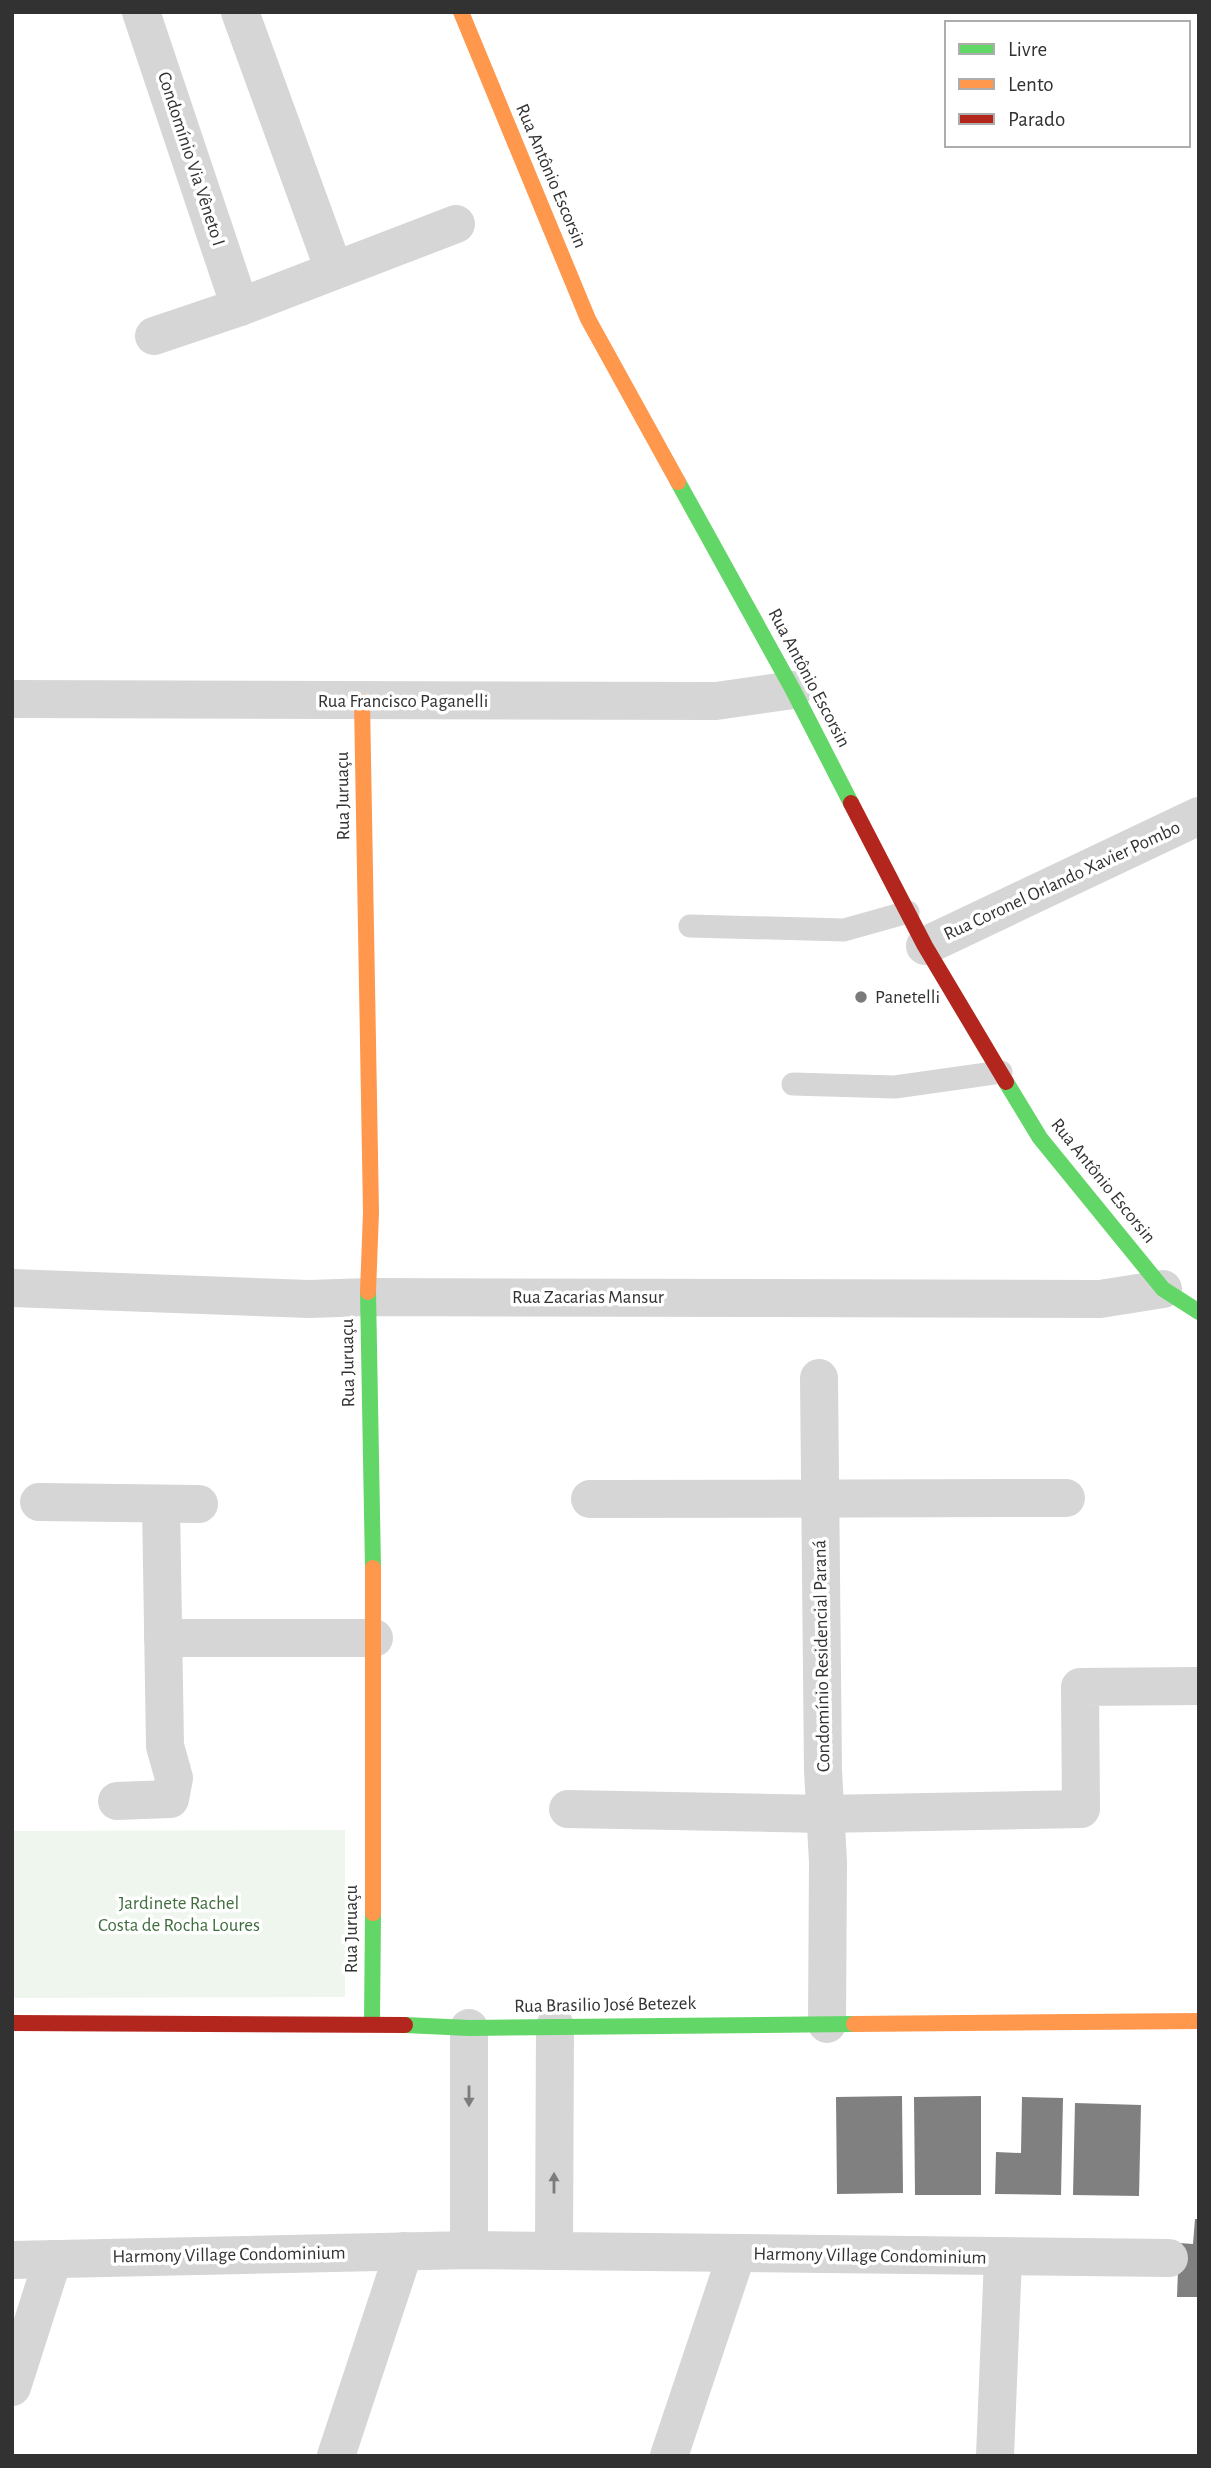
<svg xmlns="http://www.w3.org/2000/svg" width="1211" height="2468" viewBox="0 0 1211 2468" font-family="'Alegreya Sans',sans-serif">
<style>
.green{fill:#eff6ee}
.building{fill:#808080}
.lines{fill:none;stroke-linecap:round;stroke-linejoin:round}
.lane{stroke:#d6d6d6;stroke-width:23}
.street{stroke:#d6d6d6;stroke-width:38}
.fast{stroke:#63d668;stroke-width:16}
.slow{stroke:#ff974d;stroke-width:16}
.jam{stroke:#b3261e;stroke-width:16}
.oneway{fill:#7c7c7c}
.poi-dot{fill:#7a7a7a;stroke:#fff;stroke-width:2.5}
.labels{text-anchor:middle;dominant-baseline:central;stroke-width:7;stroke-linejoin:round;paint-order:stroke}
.street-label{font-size:19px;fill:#323232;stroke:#fff}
.poi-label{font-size:19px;fill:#323232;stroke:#fff;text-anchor:start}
.park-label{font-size:19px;fill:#416e3f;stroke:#fff}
</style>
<rect width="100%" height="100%" fill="#fff"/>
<path class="green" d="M 345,1830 L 345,1997 L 12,1998 L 12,1831 Z"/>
<g class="building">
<path d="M 902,2096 L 903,2193 L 837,2194 L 836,2097 Z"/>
<path d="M 981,2096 L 981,2195 L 915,2195 L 914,2097 Z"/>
<path d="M 1022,2097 L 1063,2098 L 1061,2195 L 995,2194 L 996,2152 L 1021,2153 Z"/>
<path d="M 1075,2103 L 1141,2105 L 1139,2196 L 1073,2195 Z"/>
<path d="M 1195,2219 L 1199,2219 L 1199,2297 L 1177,2297 L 1179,2243 L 1193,2244 Z"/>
</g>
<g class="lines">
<g class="lane">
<path d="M 690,926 L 844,930 L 908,912"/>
<path d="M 793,1084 L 895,1087 L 1001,1072"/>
</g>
<g class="street">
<path d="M 141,12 L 240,307"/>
<path d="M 240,12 L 334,270"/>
<path d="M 154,336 L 240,307 L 456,224"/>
<path d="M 12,699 L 716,701 L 793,690"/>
<path d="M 925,946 L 1199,816"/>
<path d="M 12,1288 L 309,1299 L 368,1297 L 1100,1299 L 1163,1289"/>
<path d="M 819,1378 L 823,1770 L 828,1862 L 827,2024"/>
<path d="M 590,1499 L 1066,1498"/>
<path d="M 39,1502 L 199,1504"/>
<path d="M 163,1638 L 374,1638"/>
<path d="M 117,1801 L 170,1799 L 174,1778 L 165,1746 L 161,1504"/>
<path d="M 568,1809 L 824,1814 L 1081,1809 L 1080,1687 L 1199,1686"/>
<path d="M 469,2250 L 469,2028"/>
<path d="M 554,2251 L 555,2026"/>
<path d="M 12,2260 L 469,2250 L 1169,2258"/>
<path d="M 12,2387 L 53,2259"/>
<path d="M 336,2456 L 404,2251"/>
<path d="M 669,2456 L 737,2253"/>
<path d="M 995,2456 L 1003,2258"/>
</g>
<g class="fast">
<path d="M 678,482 L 793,690 L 851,803"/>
<path d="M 1006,1082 L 1040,1138 L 1163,1289 L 1199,1312"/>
<path d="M 368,1292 L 373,1568"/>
<path d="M 372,2023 L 373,1913"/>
<path d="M 405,2025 L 469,2028 L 854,2024"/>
</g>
<g class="slow">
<path d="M 461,12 L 588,319 L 678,482"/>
<path d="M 362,702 L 371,1212 L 368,1292"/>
<path d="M 373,1913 L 373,1568"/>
<path d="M 854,2024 L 1199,2021"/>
</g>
<g class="jam">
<path d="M 851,803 L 925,946 L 1006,1082"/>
<path d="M 12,2023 L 405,2025"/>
</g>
</g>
<defs><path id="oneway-solid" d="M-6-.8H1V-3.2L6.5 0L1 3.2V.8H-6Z" transform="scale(1.75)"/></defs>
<g class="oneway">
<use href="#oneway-solid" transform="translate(469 2096) rotate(90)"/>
<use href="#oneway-solid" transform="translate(554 2183) rotate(-90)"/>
</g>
<circle class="poi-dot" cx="861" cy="997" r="7"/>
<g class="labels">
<g class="street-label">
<text transform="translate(191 159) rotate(72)">Condomínio Via Vêneto I</text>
<text transform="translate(551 176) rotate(67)">Rua Antônio Escorsin</text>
<text transform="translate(809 678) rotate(62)">Rua Antônio Escorsin</text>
<text x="403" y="701">Rua Francisco Paganelli</text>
<text transform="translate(343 796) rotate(-91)">Rua Juruaçu</text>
<text transform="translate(1062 881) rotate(-25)">Rua Coronel Orlando Xavier Pombo</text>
<text transform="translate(1103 1181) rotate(51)">Rua Antônio Escorsin</text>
<text x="588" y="1297">Rua Zacarias Mansur</text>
<text transform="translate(348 1363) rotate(-91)">Rua Juruaçu</text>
<text transform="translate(822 1656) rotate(-91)">Condomínio Residencial Paraná</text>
<text transform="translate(351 1929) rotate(-90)">Rua Juruaçu</text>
<text transform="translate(605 2005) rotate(-1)">Rua Brasilio José Betezek</text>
<text transform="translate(229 2255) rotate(-1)">Harmony Village Condominium</text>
<text transform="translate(870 2256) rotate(1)">Harmony Village Condominium</text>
</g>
<g class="poi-label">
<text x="875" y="997">Panetelli</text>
</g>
<g class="park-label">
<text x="179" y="1903">Jardinete Rachel<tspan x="179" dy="22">Costa de Rocha Loures</tspan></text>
</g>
</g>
<rect width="1211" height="2468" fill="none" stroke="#323232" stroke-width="28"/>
<rect x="945" y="21" width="245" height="126" fill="#ffffff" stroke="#adadad" stroke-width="2"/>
<rect x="959" y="44" width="35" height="10" fill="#63d668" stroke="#adadad" stroke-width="2"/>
<text x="1008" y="56" font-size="21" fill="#323232">Livre</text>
<rect x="959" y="79" width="35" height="10" fill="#ff974d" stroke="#adadad" stroke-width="2"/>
<text x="1008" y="91" font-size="21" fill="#323232">Lento</text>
<rect x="959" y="114" width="35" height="10" fill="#b3261e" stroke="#adadad" stroke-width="2"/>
<text x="1008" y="126" font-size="21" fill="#323232">Parado</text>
</svg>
